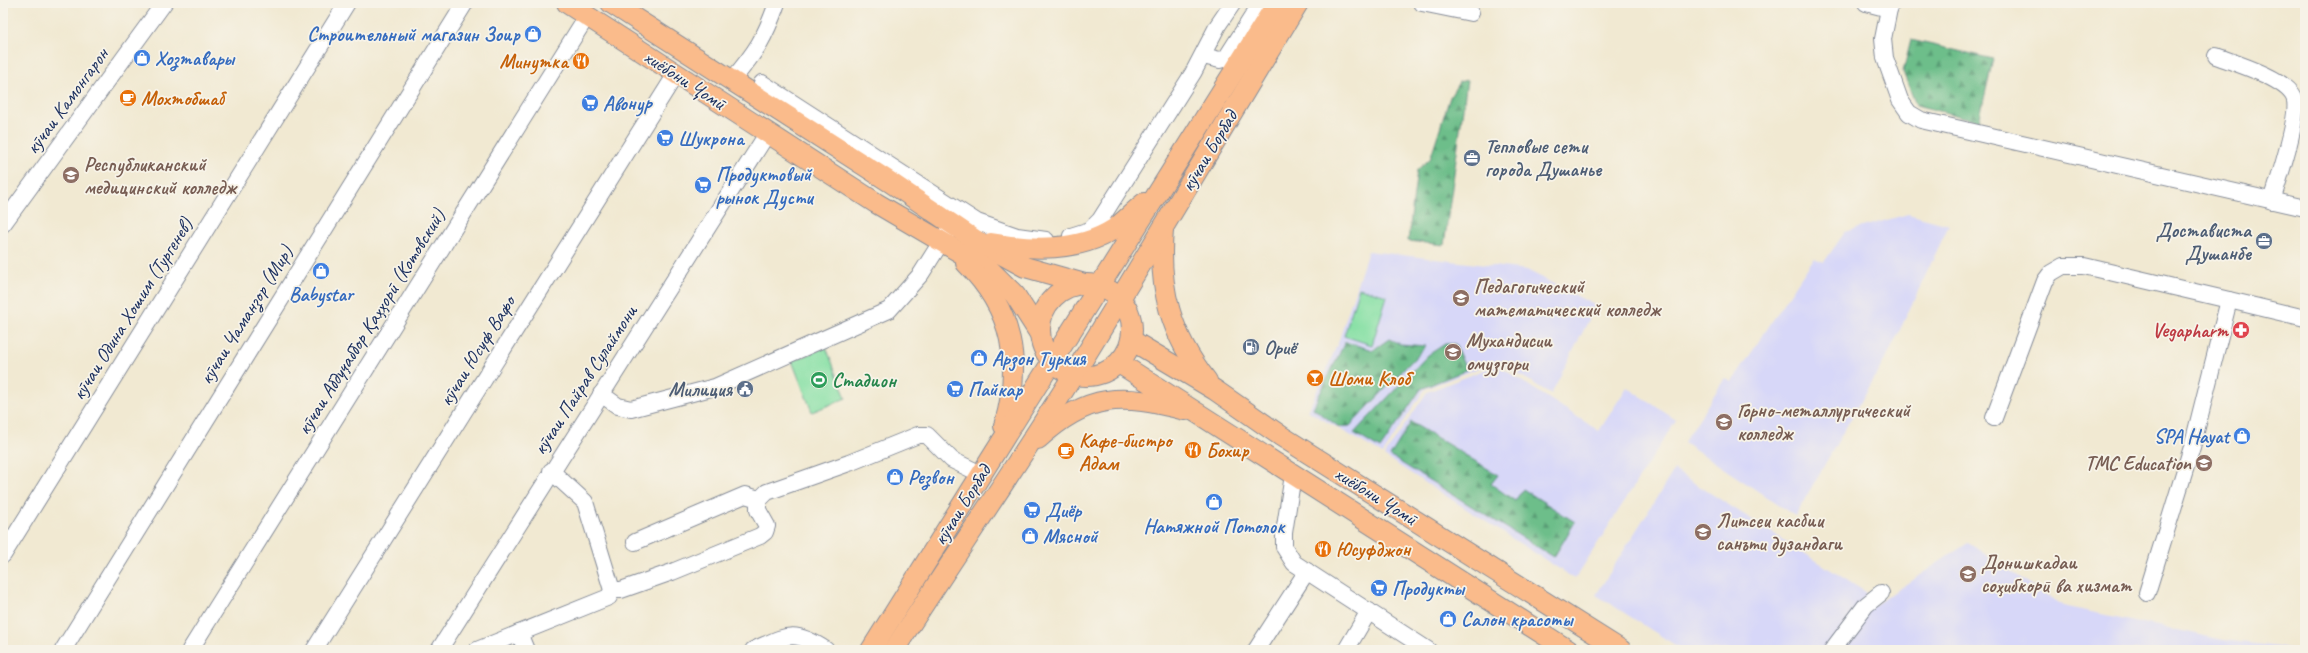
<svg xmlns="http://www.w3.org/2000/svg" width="2308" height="653" viewBox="0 0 2308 653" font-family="Caveat,sans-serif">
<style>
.built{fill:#d7d7f8}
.grass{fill:#87e0a5;stroke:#518882}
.forest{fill:url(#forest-firs);stroke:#447674}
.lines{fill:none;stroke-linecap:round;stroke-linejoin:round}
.minor-casing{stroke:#868c98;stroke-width:18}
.major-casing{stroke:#868c98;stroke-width:22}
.minor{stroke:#fff;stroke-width:16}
.major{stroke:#fabb8b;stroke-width:20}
.labels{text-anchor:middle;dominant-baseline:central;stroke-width:3.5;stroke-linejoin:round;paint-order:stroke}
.shop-label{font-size:20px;font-weight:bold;fill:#366cbe;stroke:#f7f3e8;text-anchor:start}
.food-label{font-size:20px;font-weight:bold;fill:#c56008;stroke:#f7f3e8;text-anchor:start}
.street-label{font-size:20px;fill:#1b2f5e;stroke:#f7f3e8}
.service-label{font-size:20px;font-weight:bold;fill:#4e5e75;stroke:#f7f3e8;text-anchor:start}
.education-label{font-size:20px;font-weight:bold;fill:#785e54;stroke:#f7f3e8;text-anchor:start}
.health-label{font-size:20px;font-weight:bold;fill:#be3a42;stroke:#f7f3e8;text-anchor:end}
.leisure-label{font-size:20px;font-weight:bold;fill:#27864d;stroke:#f7f3e8;text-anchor:start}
</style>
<defs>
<pattern id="forest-firs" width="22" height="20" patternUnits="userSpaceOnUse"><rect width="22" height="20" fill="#6dbe8a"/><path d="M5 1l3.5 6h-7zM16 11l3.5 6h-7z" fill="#599b74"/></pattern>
</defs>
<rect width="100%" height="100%" fill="#f7f3e8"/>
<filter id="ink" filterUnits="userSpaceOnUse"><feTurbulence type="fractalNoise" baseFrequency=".025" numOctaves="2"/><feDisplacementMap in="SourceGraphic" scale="8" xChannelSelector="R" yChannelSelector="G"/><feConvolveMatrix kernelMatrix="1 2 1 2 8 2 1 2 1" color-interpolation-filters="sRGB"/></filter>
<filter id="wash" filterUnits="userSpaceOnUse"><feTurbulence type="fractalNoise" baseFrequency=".012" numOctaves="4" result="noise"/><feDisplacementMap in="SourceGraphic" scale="16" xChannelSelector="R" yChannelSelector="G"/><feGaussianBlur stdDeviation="0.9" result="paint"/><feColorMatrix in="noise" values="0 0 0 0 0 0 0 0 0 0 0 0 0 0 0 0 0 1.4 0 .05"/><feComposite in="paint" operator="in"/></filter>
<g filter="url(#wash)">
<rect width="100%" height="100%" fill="#f1e9d2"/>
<g class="built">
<path d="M 1908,214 L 1949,225 L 1891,349 L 1795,516 L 1684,442 L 1725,378 L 1732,382 L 1814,258 L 1824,262 L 1845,232 Z"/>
<path d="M 1368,251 L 1527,270 L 1596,306 L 1551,394 L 1497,361 L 1425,389 L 1383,454 L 1308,411 L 1338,343 Z"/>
<path d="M 1497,365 L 1599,431 L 1627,387 L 1676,420 L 1575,579 L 1384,456 L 1427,392 Z"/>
<path d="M 1674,470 L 1867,593 L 1827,650 L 1683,650 L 1596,595 Z"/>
<path d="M 1968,543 L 2063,606 L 2224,640 L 2301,650 L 1839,650 L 1870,608 Z"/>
</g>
<g class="grass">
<path d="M 1359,288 L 1387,296 L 1372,345 L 1344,336 Z"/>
<path d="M 826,347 L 846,398 L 812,412 L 792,361 Z"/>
</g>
<g class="forest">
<path d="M 1911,40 L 1993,59 L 1979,121 L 1916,105 L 1903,72 Z"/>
<path d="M 1467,80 L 1444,245 L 1408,241 L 1417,170 L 1430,159 L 1450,97 L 1459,82 Z"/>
<path d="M 1389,339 L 1400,344 L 1426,346 L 1350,426 L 1339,427 L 1313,408 L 1345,342 L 1373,350 Z"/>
<path d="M 1445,344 L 1455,344 L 1466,370 L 1421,389 L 1380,449 L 1354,433 L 1428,355 Z"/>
<path d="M 1411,422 L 1498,475 L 1491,484 L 1515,501 L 1523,489 L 1575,522 L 1554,557 L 1390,456 Z"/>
</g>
</g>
<g filter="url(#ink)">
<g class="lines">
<defs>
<g id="minor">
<path d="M 1422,3 L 1471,13"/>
<path d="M 1866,3 L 1889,9 L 1892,3"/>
<path d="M 1889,9 L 1883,39 L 1885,58 L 1900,100 L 1909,113 L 1921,120 L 2305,208"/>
<path d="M 1203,56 L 1220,60 L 1226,58 L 1261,3"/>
<path d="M 2216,56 C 2235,63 2285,78 2294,97 C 2301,114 2278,181 2272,201"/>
<path d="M 732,80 C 756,52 765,38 777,3"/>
<path d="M 762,83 L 977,222 L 1017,236 L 1046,240"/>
<path d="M 3,224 L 164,3"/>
<path d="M 1071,236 L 1090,230 L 1100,220 L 1193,73 L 1218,25 L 1233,3"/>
<path d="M 601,394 L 618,406 L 631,409 L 715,387 L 889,310 L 921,274 L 948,231"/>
<path d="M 1994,418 L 2045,281 L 2051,273 L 2063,266 L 2084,266 L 2229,300"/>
<path d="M 1293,475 L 1284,533 L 1284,547 L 1294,563 L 1428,650"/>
<path d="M 635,542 L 745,495 L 759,499"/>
<path d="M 3,555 L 347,3"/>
<path d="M 612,590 L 621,590 L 672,572 L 760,536 L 765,532 L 767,526 L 758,510 L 758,501 L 767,492 L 849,463 L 918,435 L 927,435 L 952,460 L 981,474"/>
<path d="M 2147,593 L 2192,447 L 2229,300 L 2305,318"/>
<path d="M 519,633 L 526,650"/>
<path d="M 63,650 L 465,3"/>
<path d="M 190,650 L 587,16"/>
<path d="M 314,650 L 676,74"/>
<path d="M 439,650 L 767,134"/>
<path d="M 477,650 L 609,597 L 612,590 L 585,502 L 551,471"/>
<path d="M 753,650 C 786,636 792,628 826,650"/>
<path d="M 1256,650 L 1307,571"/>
<path d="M 1346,650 L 1369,611"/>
<path d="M 1832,650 L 1866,605 L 1881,593"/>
</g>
<g id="major">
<path d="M 567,3 L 876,203 L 990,270 L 1015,295 L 1040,334"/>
<path d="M 611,3 L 890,182 L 977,241 L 1025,267 L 1085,284"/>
<path d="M 1163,230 C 1158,289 1171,335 1207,381"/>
<path d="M 991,243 C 1032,250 1078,252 1114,229 C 1124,222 1134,211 1144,203"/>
<path d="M 966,263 C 1013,310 1023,363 1004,426"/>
<circle cx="1086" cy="330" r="46"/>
<path d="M 1131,340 L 1215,390 L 1281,436 L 1621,650"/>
<path d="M 1119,363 L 1568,650"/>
<path d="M 1038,439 C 1089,392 1122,394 1185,410"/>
<path d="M 871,650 L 1277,3"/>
<path d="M 894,650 C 953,558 1016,467 1074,374 C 1150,251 1223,127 1298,3"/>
</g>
</defs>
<use href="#minor" class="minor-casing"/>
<use href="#major" class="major-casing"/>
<use href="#minor" class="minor"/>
<use href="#major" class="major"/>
</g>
</g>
<defs>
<symbol id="shop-disc" viewBox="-11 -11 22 22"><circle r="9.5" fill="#3f7fe0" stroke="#f7f3e8"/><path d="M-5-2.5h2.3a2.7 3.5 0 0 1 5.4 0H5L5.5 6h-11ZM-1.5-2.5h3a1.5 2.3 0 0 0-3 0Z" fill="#fff"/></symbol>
<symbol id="restaurant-disc" viewBox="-11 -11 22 22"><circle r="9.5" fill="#e8710a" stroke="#f7f3e8"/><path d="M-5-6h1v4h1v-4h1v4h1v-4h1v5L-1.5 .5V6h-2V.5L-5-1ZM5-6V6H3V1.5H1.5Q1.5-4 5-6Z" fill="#fff"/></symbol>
<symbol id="cafe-disc" viewBox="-11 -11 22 22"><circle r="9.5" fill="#e8710a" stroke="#f7f3e8"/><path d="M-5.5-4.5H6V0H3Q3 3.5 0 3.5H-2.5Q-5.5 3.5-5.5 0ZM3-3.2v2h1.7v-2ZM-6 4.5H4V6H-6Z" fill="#fff"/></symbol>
<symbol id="supermarket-disc" viewBox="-11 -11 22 22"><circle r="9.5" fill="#3f7fe0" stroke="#f7f3e8"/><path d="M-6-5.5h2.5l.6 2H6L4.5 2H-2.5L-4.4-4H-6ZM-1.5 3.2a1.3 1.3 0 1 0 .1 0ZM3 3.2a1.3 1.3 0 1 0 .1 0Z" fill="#fff"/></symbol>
<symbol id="office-disc" viewBox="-11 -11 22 22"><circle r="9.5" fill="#5c6f8a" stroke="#f7f3e8"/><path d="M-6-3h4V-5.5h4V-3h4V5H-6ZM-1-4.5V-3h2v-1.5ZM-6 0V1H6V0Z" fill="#fff"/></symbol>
<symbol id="university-disc" viewBox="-11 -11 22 22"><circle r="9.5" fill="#8d6e63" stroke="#f7f3e8"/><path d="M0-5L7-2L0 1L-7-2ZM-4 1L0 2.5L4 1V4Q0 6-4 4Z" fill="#fff"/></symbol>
<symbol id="pharmacy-disc" viewBox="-11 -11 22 22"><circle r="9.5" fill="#e0444e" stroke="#f7f3e8"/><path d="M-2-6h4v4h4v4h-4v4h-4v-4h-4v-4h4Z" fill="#fff"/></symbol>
<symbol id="fuel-disc" viewBox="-11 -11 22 22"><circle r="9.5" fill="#5c6f8a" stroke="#f7f3e8"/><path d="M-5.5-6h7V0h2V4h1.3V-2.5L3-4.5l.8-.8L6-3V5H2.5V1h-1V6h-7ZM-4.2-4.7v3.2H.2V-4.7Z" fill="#fff"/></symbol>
<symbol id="bar-disc" viewBox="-11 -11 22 22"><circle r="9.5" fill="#e8710a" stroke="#f7f3e8"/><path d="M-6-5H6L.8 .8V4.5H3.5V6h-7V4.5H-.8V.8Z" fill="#fff"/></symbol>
<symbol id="stadium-disc" viewBox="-11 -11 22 22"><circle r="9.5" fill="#2e9e5b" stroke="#f7f3e8"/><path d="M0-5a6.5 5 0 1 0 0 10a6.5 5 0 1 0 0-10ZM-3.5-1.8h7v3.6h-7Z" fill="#fff"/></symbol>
<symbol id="civic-disc" viewBox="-11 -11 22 22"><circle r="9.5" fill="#5c6f8a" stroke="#f7f3e8"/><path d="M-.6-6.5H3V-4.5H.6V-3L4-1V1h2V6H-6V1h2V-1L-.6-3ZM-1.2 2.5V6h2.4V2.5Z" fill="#fff"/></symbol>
</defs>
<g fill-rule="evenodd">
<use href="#shop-disc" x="523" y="24" width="20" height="20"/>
<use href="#shop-disc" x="132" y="48" width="20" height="20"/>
<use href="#restaurant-disc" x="571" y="51" width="20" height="20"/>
<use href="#cafe-disc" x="118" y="88" width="20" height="20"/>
<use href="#supermarket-disc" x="580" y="93" width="20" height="20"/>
<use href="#supermarket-disc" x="655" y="128" width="20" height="20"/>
<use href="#office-disc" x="1462" y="148" width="20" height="20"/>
<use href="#university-disc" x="61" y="165" width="20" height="20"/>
<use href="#supermarket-disc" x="693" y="175" width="20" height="20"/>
<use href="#office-disc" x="2254" y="231" width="20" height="20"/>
<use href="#shop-disc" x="311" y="261" width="20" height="20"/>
<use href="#university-disc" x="1451" y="288" width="20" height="20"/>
<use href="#pharmacy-disc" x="2231" y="320" width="20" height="20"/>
<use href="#fuel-disc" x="1241" y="337" width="20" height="20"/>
<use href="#university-disc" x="1443" y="342" width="20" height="20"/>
<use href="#shop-disc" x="969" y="348" width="20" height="20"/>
<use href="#bar-disc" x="1305" y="368" width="20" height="20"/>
<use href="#stadium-disc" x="809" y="370" width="20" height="20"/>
<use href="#civic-disc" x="735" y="379" width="20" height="20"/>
<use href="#supermarket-disc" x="945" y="379" width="20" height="20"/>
<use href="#university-disc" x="1714" y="412" width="20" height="20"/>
<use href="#shop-disc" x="2232" y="426" width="20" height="20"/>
<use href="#restaurant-disc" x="1183" y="440" width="20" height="20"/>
<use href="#cafe-disc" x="1056" y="441" width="20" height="20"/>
<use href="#university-disc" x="2194" y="453" width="20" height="20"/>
<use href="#shop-disc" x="885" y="467" width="20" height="20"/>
<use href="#shop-disc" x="1204" y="492" width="20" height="20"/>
<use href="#supermarket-disc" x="1022" y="500" width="20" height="20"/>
<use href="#university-disc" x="1693" y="522" width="20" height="20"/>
<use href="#shop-disc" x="1020" y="526" width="20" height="20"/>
<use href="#restaurant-disc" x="1313" y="539" width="20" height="20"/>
<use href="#university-disc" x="1958" y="564" width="20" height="20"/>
<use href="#supermarket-disc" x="1369" y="578" width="20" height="20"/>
<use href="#shop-disc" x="1438" y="609" width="20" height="20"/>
</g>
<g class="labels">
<g class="shop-label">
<text x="520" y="34" text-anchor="end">Строительный магазин Зоир</text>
<text x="155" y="58">Хозтавары</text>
<text x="603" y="103">Авонур</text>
<text x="678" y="138">Шукрона</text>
<text x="716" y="174">Продуктовый<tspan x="716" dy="23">рынок Дусти</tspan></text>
<text x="321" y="294" text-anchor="middle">Babystar</text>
<text x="992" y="358">Арзон Туркия</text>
<text x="968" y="389">Пайкар</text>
<text x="2229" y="436" text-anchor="end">SPA Hayat</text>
<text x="908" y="477">Резвон</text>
<text x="1045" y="510">Диëр</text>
<text x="1214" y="526" text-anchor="middle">Натяжной Потолок</text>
<text x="1043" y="536">Мясной</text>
<text x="1392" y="588">Продукты</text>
<text x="1461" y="619">Салон красоты</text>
</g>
<g class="food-label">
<text x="568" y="61" text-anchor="end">Минутка</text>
<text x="141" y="98">Мохтобшаб</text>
<text x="1328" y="378">Шоми Клоб</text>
<text x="1079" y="440">Кафе-бистро<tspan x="1079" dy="23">Адам</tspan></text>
<text x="1206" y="450">Бохир</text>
<text x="1336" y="549">Юсуфджон</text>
</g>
<g class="street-label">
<text transform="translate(685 80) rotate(33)">хиёбони Ҷомӣ</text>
<text transform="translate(67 101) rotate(-54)">кӯчаи Камонгарон</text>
<text transform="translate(1209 151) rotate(-59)">кӯчаи Борбад</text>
<text transform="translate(132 309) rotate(-58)">кӯчаи Одина Хошим (Тургенев)</text>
<text transform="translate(246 315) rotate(-58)">кӯчаи Чаманзор (Мир)</text>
<text transform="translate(371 322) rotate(-58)">кӯчаи Абдуҷаббор Қаҳҳорӣ (Котовский)</text>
<text transform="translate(477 351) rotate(-58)">кӯчаи Юсуф Вафо</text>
<text transform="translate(585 380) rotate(-57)">кӯчаи Пайрав Сулаймони</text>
<text transform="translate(1376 496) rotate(32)">хиёбони Ҷомӣ</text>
<text transform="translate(962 505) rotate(-58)">кӯчаи Борбад</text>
</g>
<g class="service-label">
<text x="1485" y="146">Тепловые сети<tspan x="1485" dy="23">города Душанье</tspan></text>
<text x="2251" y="230" text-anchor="end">Достависта<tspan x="2251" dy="23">Душанбе</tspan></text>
<text x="1264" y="347">Ориё</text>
<text x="732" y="389" text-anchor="end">Милиция</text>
</g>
<g class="education-label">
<text x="84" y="164">Республиканский<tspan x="84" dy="23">медицинский колледж</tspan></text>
<text x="1474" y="286">Педагогический<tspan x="1474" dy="23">математический колледж</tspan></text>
<text x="1466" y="340">Мухандисии<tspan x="1466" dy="23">омузгори</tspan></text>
<text x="1737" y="410">Горно-металлургический<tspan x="1737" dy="23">колледж</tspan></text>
<text x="2191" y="463" text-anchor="end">TMC Education</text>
<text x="1716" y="520">Литсеи касбии<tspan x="1716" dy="23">санъти дузандаги</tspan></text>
<text x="1981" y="562">Донишкадаи<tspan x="1981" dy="23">соҳибкорӣ ва хизмат</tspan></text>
</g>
<g class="health-label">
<text x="2228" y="330">Vegapharm</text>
</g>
<g class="leisure-label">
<text x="832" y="380">Стадион</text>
</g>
</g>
<rect width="2308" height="653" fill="none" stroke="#f7f3e8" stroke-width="16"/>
</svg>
